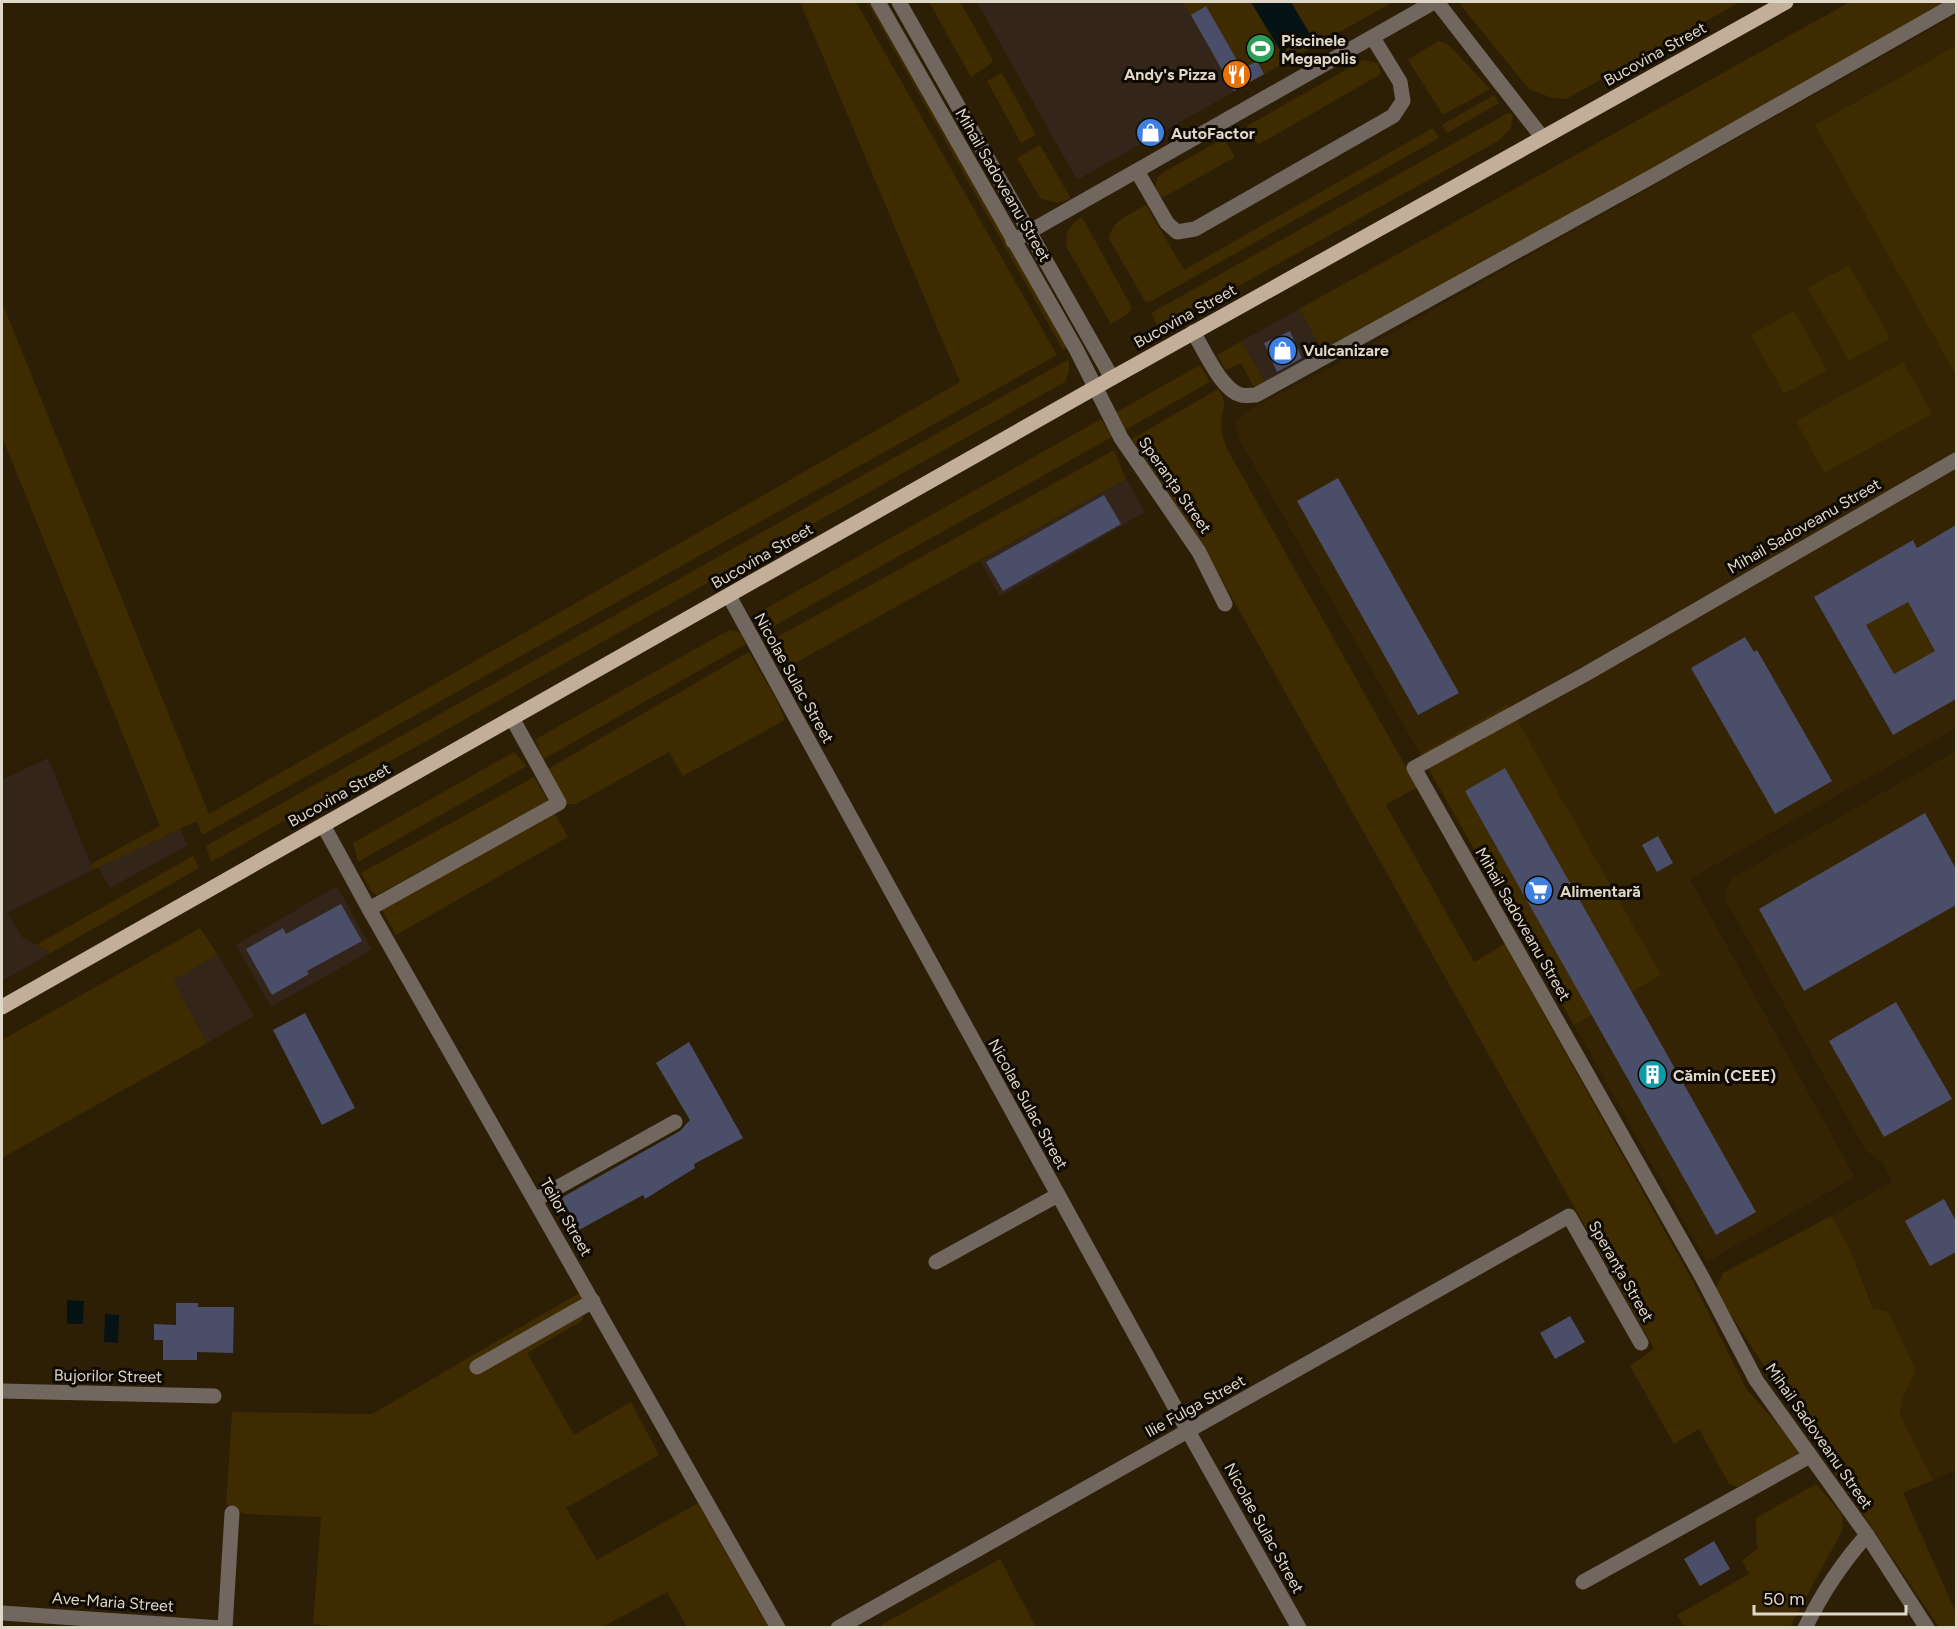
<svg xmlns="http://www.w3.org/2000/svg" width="1958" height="1629" viewBox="0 0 1958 1629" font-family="Figtree,sans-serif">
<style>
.commercial{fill:#332519}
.built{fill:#342403}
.green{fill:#3f2b00}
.water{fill:#051315}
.building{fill:#4b4e68;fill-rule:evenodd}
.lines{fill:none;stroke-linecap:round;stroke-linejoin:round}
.minor{stroke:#71675e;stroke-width:15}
.major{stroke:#c3ae9a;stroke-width:15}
.labels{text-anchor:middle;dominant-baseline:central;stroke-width:6;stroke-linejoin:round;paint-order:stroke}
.poi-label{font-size:16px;font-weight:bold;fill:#dfd7c8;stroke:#0f0a03;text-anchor:start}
.street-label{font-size:16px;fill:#dfd7c8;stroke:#0f0a03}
</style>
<rect width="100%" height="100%" fill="#2c1f06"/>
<g class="commercial">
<path d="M 977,2 L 1393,2 L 1077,180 Z"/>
<path d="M 1299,309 L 1323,352 L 1266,384 L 1242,341 Z"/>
<path d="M 1126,479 L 1145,512 L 1000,597 L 980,561 Z"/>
<path d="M 48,758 L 93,870 L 7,913 L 22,937 L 51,953 L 2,981 L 2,780 Z"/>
<path d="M 180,829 L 188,845 L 110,888 L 98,867 Z"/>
<path d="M 337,886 L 372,950 L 271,1007 L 236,945 Z"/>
<path d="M 218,955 L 254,1016 L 207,1043 L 173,980 Z"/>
</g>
<g class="built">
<path d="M 1956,15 L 1956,728 L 1690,879 L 1855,1177 L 1707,1262 L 1574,1025 L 1660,975 L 1508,705 L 1420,754 L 1240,441 L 1235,423 L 1249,410 L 1342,361 Z"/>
<path d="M 1956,751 L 1956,1470 L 1933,1480 L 1900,1414 L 1903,1397 L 1916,1371 L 1874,1308 L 1849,1247 L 1831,1216 L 1892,1182 L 1882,1162 L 1866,1151 L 1726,901 L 1726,889 L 1732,878 Z"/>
</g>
<g class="green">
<path d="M 800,2 L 856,2 L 1057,355 L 202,835 L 197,821 L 93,870 L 91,864 L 160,826 L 2,437 L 2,302 L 209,814 L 960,382 Z"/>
<path d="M 867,2 L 874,2 L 1068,347 L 1063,350 Z"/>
<path d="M 929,2 L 960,2 L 993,60 L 989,65 L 971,77 Z"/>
<path d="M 1183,2 L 1393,2 L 1234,91 Z"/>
<path d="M 1458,2 L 1740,2 L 1566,99 L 1552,98 L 1529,89 Z"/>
<path d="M 1850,2 L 1949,2 L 1323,352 L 1299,309 Z"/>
<path d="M 1438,41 L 1448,44 L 1490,89 L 1443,115 L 1408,60 Z"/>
<path d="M 1956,46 L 1956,375 L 1815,125 Z"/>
<path d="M 1363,60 L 1378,63 L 1381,74 L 1258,145 L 1247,126 Z"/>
<path d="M 1002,73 L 1036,135 L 1021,143 L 987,81 Z"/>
<path d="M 1494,95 L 1499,103 L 1447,133 L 1442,125 Z"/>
<path d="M 1508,113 L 1513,114 L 1511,128 L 1498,141 L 1160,330 L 1151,313 Z"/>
<path d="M 1433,128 L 1439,138 L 1150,302 L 1145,301 L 1109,239 C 1111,220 1131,214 1146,205 L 1184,270 Z"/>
<path d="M 1224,138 L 1235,157 L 1164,197 L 1158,195 L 1155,188 L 1157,178 L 1164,172 Z"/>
<path d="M 1040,145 L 1071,199 L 1056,203 L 1040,198 L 1017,158 Z"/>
<path d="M 1082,217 L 1132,308 L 1129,313 L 1111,324 L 1067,248 C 1065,232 1069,225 1082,217 Z"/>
<path d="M 1849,265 L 1890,338 L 1849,361 L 1808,288 Z"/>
<path d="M 1794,311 L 1827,370 L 1784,394 L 1751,335 Z"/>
<path d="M 1242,341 L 1266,384 L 1255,389 L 1241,363 L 1226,370 L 1217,355 Z"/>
<path d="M 1069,359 L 1069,371 L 1065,382 L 211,862 L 206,846 Z"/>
<path d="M 1903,362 L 1932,414 L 1824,473 L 1796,421 Z"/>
<path d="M 1200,365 L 1210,382 L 1123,431 L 1113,414 Z"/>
<path d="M 1218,389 C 1228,405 1223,406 1221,423 C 1220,430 1224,440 1226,447 L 1417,787 L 1386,805 L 1474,962 L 1505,944 L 1692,1280 L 1747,1390 L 1791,1439 L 1799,1455 L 1737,1487 L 1729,1484 L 1699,1429 L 1674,1444 L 1630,1366 L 1654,1349 L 1203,546 L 1132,439 Z"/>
<path d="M 1101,419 L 1112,437 L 763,632 L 758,624 L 760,612 Z"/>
<path d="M 1114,450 L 1126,479 L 788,667 L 772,640 Z"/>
<path d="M 1908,602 L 1935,651 L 1894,674 L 1866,625 Z"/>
<path d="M 729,630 L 740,632 L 746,644 L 542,760 L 536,739 Z"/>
<path d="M 749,652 L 778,703 L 785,720 L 683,776 L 669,752 L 576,804 L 566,804 L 548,769 Z"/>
<path d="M 1508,704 L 1661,975 L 1574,1025 L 1420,754 Z"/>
<path d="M 514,752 L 527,766 L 358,862 L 353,843 Z"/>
<path d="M 534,777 L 548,801 L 377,895 L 372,892 L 361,873 Z"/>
<path d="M 554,812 L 568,837 L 396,935 L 382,910 Z"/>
<path d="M 193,856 L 199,868 L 51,953 L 36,945 Z"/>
<path d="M 200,928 L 218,955 L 173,980 L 207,1043 L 2,1158 L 2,1040 Z"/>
<path d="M 1831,1216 L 1849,1247 L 1873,1308 L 1888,1312 L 1916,1371 L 1903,1397 L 1900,1414 L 1933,1480 L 1903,1493 L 1956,1613 L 1956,1627 L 1939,1627 L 1787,1402 L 1715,1290 L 1723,1273 Z"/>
<path d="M 581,1292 L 583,1320 L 527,1353 L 574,1435 L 631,1402 L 659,1455 L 566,1508 L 597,1560 L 698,1503 L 768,1627 L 687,1627 L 667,1592 L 603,1627 L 344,1628 L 313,1624 L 321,1517 L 244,1514 L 226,1504 L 232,1412 L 372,1414 Z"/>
<path d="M 1816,1484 L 1842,1514 L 1843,1529 L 1790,1627 L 1685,1627 L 1677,1615 L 1749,1574 L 1742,1561 L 1757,1549 L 1756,1518 Z"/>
<path d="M 1000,1559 L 1036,1627 L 882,1627 L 881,1625 Z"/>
</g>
<g class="water">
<path d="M 1251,2 L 1291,2 L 1310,34 L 1281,52 Z"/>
<path d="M 67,1300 L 84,1301 L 83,1324 L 67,1324 Z"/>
<path d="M 105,1314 L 119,1315 L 118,1343 L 104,1342 Z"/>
</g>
<g class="building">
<path d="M 1206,6 L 1242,69 L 1257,61 L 1264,74 L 1234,91 L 1191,15 Z"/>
<path d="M 1290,331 L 1302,358 L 1277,372 L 1264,343 Z"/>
<path d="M 1338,478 L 1459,693 L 1418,715 L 1297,501 Z"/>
<path d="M 1104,495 L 1121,524 L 1003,591 L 986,562 Z"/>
<path d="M 1956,525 L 1956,699 L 1893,735 L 1814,597 L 1913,540 L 1917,548 ZM 1908,602 L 1935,651 L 1894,674 L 1866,625 Z"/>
<path d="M 1745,637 L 1754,652 L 1757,650 L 1832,781 L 1775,814 L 1691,668 Z"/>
<path d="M 1505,768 L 1756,1212 L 1716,1235 L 1465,791 Z"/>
<path d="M 1925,813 L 1956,869 L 1956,905 L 1804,991 L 1759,909 Z"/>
<path d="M 1658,836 L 1673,863 L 1657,872 L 1642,845 Z"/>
<path d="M 341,904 L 362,941 L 307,971 L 309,974 L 272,995 L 246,949 L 283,928 L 286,934 Z"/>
<path d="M 1896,1002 L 1952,1099 L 1884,1137 L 1829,1041 Z"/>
<path d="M 305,1013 L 355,1108 L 322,1125 L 273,1030 Z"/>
<path d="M 689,1042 L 743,1138 L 694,1164 L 695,1168 L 645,1199 L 643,1195 L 579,1230 L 561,1198 L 680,1131 L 690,1120 L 656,1063 Z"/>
<path d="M 1944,1199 L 1956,1221 L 1956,1252 L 1930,1266 L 1905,1221 Z"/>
<path d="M 176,1303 L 198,1303 L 198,1307 L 234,1307 L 233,1353 L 197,1352 L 197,1360 L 163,1360 L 163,1340 L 154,1340 L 154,1324 L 176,1325 Z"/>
<path d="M 1570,1316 L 1585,1342 L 1555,1359 L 1540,1333 Z"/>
<path d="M 1714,1541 L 1730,1569 L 1700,1586 L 1684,1559 Z"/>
</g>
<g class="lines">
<g class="minor">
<path d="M 878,2 L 1076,349 L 1121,438 L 1199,552 L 1225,604"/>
<path d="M 899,2 L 1112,378"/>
<path d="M 1437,2 L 1542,137"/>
<path d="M 1137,171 L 1167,223 L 1177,232 L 1195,229 L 1393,116 L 1403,101 L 1400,82 L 1373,38"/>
<path d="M 1013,241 L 1434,2"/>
<path d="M 1193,332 C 1204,349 1221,390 1241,395 C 1245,396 1251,395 1256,395 L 1653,176 L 1956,4"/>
<path d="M 729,596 L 1188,1431 L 1299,1628"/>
<path d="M 323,825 L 369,909 L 778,1628"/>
<path d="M 369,909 L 559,803 L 512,718"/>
<path d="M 535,1200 L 675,1122"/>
<path d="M 936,1262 L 1058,1195"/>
<path d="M 477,1367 L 593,1301"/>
<path d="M 2,1391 L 214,1396"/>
<path d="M 1583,1582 L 1810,1456"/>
<path d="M 2,1613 L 221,1628"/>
<path d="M 225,1628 L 232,1513"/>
<path d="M 838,1628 L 1569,1216 L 1641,1343"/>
<path d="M 1805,1628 C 1822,1593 1841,1564 1867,1535"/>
<path d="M 1927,1628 L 1867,1535 L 1756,1380 L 1702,1277 L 1414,768 L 1584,675 L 1956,460"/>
</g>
<path class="major" d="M 2,1007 L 1112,378 L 1786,2"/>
</g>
<defs>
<symbol id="stadium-disc" viewBox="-11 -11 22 22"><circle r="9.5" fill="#2e9e5b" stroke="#0f0a03"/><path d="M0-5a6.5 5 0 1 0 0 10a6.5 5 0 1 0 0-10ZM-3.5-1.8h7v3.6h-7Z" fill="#fff"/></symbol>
<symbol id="restaurant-disc" viewBox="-11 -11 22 22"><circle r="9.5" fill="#e8710a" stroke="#0f0a03"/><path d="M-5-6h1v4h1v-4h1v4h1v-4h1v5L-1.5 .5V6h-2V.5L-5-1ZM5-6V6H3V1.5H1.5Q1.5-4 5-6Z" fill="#fff"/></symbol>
<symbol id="shop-disc" viewBox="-11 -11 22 22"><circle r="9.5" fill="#3f7fe0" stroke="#0f0a03"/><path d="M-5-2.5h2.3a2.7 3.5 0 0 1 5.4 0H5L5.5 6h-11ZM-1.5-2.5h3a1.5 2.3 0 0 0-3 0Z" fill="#fff"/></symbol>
<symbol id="supermarket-disc" viewBox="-11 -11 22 22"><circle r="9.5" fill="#3f7fe0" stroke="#0f0a03"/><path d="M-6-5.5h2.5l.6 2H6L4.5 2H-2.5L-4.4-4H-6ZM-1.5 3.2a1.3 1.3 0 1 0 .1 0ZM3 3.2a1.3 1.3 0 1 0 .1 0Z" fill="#fff"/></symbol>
<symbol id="building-disc" viewBox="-11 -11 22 22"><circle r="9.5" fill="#0f9aa8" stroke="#0f0a03"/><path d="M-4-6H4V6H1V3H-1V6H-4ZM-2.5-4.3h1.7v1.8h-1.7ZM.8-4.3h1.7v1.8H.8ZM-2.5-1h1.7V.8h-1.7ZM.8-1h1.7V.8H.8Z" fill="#fff"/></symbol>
</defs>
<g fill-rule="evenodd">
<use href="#stadium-disc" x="1244" y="32" width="33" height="33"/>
<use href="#restaurant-disc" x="1220" y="58" width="33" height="33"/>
<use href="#shop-disc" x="1134" y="116" width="33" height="33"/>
<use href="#shop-disc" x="1266" y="334" width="33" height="33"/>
<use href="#supermarket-disc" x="1522" y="874" width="33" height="33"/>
<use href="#building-disc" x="1636" y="1058" width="33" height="33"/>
</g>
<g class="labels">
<g class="poi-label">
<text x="1281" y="40">Piscinele<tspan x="1281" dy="18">Megapolis</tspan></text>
<text x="1216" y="74" text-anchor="end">Andy's Pizza</text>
<text x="1171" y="133">AutoFactor</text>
<text x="1303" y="350">Vulcanizare</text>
<text x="1560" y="891">Alimentară</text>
<text x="1673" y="1075">Cămin (CEEE)</text>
</g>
<g class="street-label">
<text transform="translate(1655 54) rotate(-29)">Bucovina Street</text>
<text transform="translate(1003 185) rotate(60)">Mihail Sadoveanu Street</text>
<text transform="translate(1185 316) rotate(-29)">Bucovina Street</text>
<text transform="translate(1175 485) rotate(55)">Speranța Street</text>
<text transform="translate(1804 526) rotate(-30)">Mihail Sadoveanu Street</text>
<text transform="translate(762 556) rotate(-30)">Bucovina Street</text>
<text transform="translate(794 678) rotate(61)">Nicolae Sulac Street</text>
<text transform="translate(339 795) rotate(-29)">Bucovina Street</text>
<text transform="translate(1523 924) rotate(60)">Mihail Sadoveanu Street</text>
<text transform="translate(1028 1104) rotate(61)">Nicolae Sulac Street</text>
<text transform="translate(566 1217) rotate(60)">Teilor Street</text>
<text transform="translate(1621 1271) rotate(60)">Speranța Street</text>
<text transform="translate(108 1376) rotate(1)">Bujorilor Street</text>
<text transform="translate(1195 1406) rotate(-29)">Ilie Fulga Street</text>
<text transform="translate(1819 1436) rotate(55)">Mihail Sadoveanu Street</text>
<text transform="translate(1264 1528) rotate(61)">Nicolae Sulac Street</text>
<text transform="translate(113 1602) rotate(4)">Ave-Maria Street</text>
</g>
</g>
<rect width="1958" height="1629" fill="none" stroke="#dfd7c8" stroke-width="6"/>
<path d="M1754 1605v9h152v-9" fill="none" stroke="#dfd7c8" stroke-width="3"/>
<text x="1763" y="1605" font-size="18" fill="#dfd7c8" stroke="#0f0a03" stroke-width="4.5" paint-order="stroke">50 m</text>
</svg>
